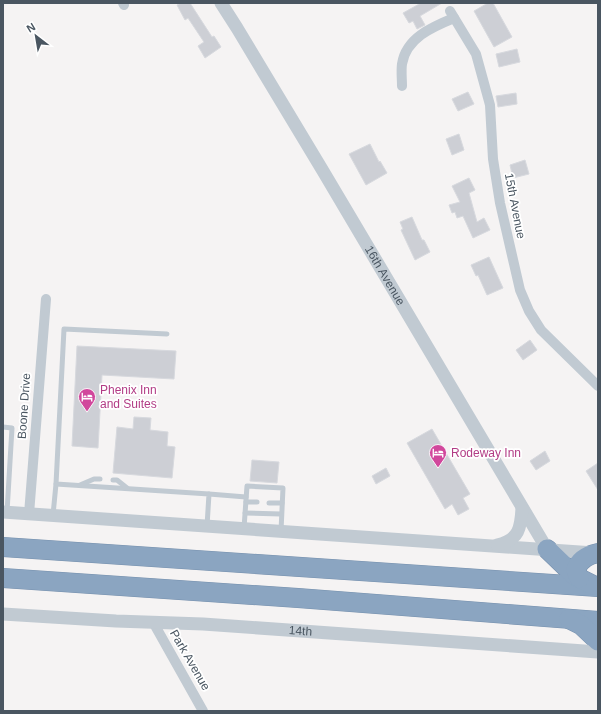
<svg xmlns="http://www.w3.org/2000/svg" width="601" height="714" viewBox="0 0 601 714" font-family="Helvetica,sans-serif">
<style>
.building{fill:#cdcfd5;stroke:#d7d9de}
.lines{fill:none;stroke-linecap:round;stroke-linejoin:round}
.motorway-casing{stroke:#7690ad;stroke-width:20}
.service{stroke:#c1cad2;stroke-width:5}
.minor{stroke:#c1cad2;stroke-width:10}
.tertiary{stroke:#c1cad2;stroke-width:13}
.motorway{stroke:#8ba5c1;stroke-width:19}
.labels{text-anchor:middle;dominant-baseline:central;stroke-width:3.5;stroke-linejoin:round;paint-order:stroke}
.street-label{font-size:12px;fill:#4a5661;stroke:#fff}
.hotel-label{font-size:12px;fill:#b23c85;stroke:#fff;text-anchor:start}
</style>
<rect width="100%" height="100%" fill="#f5f3f3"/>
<g class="building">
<path d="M 181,3 L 190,3 L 212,37 L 214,36 L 221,47 L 205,58 L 198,46 L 204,42 L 188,18 L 185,20 L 177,5 Z"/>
<path d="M 421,3 L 442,3 L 420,16 L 425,25 L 417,29 L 413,21 L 409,23 L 403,13 Z"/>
<path d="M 488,3 L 493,3 L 512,37 L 494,47 L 474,11 Z"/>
<path d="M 517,49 L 520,62 L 499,67 L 496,54 Z"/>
<path d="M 468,92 L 474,104 L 458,111 L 452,99 Z"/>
<path d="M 516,93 L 517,104 L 498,107 L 496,96 Z"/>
<path d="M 459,134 L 464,150 L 452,155 L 446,139 Z"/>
<path d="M 370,144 L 379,162 L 380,161 L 387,173 L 366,185 L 349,154 Z"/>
<path d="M 525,160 L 529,174 L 513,178 L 510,165 Z"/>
<path d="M 469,178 L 475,190 L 469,193 L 477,222 L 484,218 L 490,230 L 473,238 L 463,216 L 457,218 L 455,212 L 452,213 L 449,205 L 460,202 L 452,186 Z"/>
<path d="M 412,217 L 422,240 L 424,240 L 430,252 L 415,260 L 401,230 L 403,229 L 400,222 Z"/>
<path d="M 489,257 L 503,288 L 487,295 L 478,275 L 476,276 L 471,265 Z"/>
<path d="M 530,340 L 537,350 L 523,360 L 516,350 Z"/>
<path d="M 77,346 L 176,351 L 174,379 L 102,375 L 98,448 L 72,446 Z"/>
<path d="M 134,417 L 151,418 L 150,430 L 168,432 L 167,446 L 175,447 L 172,478 L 113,473 L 117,427 L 133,429 Z"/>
<path d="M 432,429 L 470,494 L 463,498 L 469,509 L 458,515 L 452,504 L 445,509 L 407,443 Z"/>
<path d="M 545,451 L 550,461 L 536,470 L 530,461 Z"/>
<path d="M 252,460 L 279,462 L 277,483 L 250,481 Z"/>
<path d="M 598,463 L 598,490 L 586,471 Z"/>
<path d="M 386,468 L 390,476 L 376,484 L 372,476 Z"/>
</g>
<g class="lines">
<defs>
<g id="motorway">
<path d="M 3,547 L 598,587"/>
<path d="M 547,549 L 575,576 L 593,585"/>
<path d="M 3,578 L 298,598 L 598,621"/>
<path d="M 579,578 L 576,570 C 579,559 588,555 598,553"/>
<path d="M 569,619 L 581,625 L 598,641"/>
</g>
</defs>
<use href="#motorway" class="motorway-casing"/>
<g class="service">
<path d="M 167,334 L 64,329 L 56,484 L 209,494 L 207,526"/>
<path d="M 3,427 L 12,428 L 7,512"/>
<path d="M 113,480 L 117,480 L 127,488"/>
<path d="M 80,485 L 94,479 L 100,479"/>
<path d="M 209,494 L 246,497"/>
<path d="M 246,502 L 257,502"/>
<path d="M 269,503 L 282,503"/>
<path d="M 245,513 L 281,514"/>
<path d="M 53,515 L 56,484"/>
<path d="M 244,528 L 247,486 L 283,488 L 281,531"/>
</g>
<g class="minor">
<path d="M 123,3 L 124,5"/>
<path d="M 450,11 L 476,54 L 490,105 L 493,159 L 500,203 L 520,290 L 529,311 L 541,330 L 598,386"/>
<path d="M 402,86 C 402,79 401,71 402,64 C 406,38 432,27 454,18"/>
<path d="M 29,514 L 46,299"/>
<path d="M 153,622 L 203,711"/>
</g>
<g class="tertiary">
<path id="s1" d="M 221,3 L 237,28 L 323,171 L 547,549"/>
<path d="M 3,512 L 594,553"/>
<path d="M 497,545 C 519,540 521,528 522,508"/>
<path id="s2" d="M 3,614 L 116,621 L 203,624 L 598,652"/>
</g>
<use href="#motorway" class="motorway"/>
</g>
<defs>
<symbol id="hotel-pin" viewBox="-11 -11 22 30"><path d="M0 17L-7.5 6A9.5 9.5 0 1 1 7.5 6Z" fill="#d1479c" stroke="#fff"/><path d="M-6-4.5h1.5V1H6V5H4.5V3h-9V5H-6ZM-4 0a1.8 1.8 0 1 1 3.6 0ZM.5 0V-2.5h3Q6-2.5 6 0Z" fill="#fff"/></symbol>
</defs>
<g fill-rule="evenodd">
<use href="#hotel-pin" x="77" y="387" width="20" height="27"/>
<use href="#hotel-pin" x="428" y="443" width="20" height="27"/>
</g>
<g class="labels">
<g class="street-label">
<text transform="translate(515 206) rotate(79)">15th Avenue</text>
<text stroke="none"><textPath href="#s1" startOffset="318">16th Avenue</textPath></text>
<text transform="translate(24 406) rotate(-86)">Boone Drive</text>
<text stroke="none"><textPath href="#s2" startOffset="298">14th</textPath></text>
<text transform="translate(190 660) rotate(60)">Park Avenue</text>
</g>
<g class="hotel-label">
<text x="100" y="390">Phenix Inn<tspan x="100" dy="14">and Suites</tspan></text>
<text x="451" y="453">Rodeway Inn</text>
</g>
</g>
<rect width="601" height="714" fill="none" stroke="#4a5661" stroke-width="8"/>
<g transform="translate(36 36) rotate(329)" stroke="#ffffff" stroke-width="3" paint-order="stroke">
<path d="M0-3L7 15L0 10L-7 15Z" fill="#4a5661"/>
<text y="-6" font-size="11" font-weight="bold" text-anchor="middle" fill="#4a5661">N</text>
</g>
</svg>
